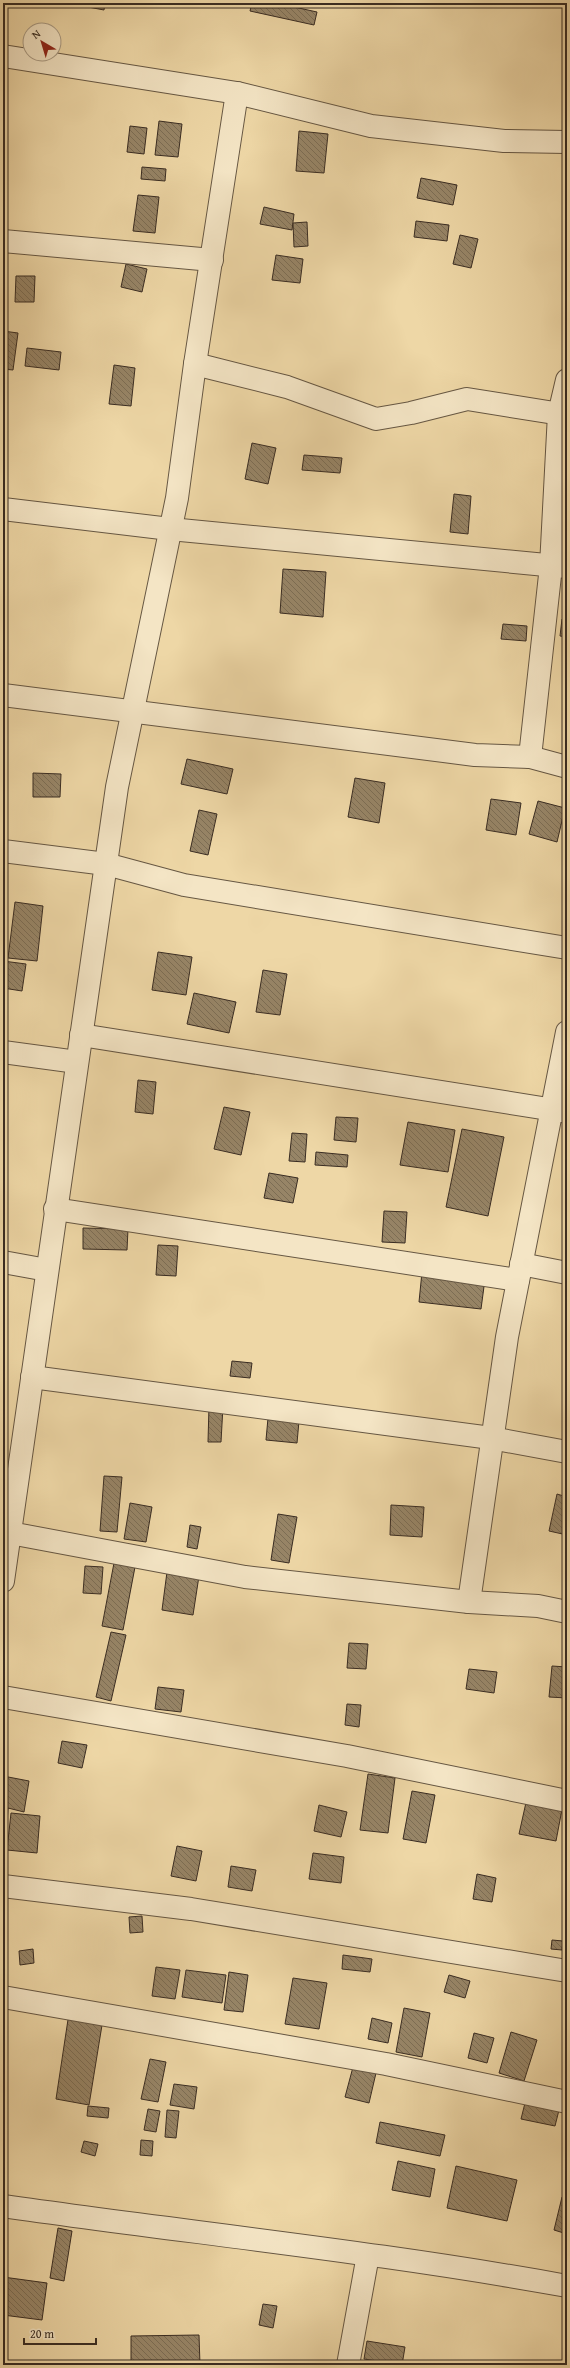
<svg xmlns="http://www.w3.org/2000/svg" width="570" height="2368" viewBox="0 0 570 2368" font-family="'Gentium Book Plus',serif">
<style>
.building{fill:url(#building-back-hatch);stroke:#392c22}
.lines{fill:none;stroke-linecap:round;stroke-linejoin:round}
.minor-casing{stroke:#665743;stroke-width:24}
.minor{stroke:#f4e5c5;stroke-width:22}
</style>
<defs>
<pattern id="building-back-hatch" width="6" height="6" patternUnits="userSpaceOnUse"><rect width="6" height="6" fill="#978567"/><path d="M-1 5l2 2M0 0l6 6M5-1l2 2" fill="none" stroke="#7c6d54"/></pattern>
</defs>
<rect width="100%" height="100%" fill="#eed7a6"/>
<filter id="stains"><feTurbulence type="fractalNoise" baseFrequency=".005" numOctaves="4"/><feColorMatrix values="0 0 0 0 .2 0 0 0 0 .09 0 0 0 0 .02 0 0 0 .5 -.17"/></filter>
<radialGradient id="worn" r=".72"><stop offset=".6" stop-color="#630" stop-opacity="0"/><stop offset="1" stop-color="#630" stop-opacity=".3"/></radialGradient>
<g class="building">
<path d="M 67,3 L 105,3 L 104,10 Z"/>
<path d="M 252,3 L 276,3 L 317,12 L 314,25 L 250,11 Z"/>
<path d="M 159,121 L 182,124 L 178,157 L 155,155 Z"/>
<path d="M 130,126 L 147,128 L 144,154 L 127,152 Z"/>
<path d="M 299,131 L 328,134 L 324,173 L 296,171 Z"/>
<path d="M 142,167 L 166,169 L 165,181 L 141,179 Z"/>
<path d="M 421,178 L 457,185 L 453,205 L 417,198 Z"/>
<path d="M 138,195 L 159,197 L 155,233 L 133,231 Z"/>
<path d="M 264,207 L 294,214 L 292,230 L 260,224 Z"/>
<path d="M 416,221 L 449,225 L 447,241 L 414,237 Z"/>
<path d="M 307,222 L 308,246 L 294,247 L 293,223 Z"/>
<path d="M 460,235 L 478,239 L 471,268 L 453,264 Z"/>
<path d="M 276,255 L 303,259 L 300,283 L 272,280 Z"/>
<path d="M 126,264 L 147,269 L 142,292 L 121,287 Z"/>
<path d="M 16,276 L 35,276 L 34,302 L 15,302 Z"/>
<path d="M 3,331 L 18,333 L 13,370 L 3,369 Z"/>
<path d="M 27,348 L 61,352 L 59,370 L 25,366 Z"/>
<path d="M 114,365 L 135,368 L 131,406 L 109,404 Z"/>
<path d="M 252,443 L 276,448 L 268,484 L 245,479 Z"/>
<path d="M 304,455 L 342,458 L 340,473 L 302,470 Z"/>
<path d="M 454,494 L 471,496 L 468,534 L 450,532 Z"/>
<path d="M 283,569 L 326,572 L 323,617 L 280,613 Z"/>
<path d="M 562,619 L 567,620 L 567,637 L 560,636 Z"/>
<path d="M 503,624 L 527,626 L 526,641 L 501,639 Z"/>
<path d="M 187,759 L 233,769 L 227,794 L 181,784 Z"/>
<path d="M 33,773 L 61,774 L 60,797 L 33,797 Z"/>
<path d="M 355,778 L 385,783 L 379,823 L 348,817 Z"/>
<path d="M 491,799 L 521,803 L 516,835 L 486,830 Z"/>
<path d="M 538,801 L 565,808 L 557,842 L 529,834 Z"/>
<path d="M 199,810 L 217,814 L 208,855 L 190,851 Z"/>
<path d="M 15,902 L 43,906 L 37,961 L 8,958 Z"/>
<path d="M 158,952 L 192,957 L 186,995 L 152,990 Z"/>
<path d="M 3,961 L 26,964 L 22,991 L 3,988 Z"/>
<path d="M 263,970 L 287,974 L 280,1015 L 256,1012 Z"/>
<path d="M 194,993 L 236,1002 L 229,1033 L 187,1024 Z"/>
<path d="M 138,1080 L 156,1082 L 153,1114 L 135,1112 Z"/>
<path d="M 224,1107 L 250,1112 L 241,1155 L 214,1149 Z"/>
<path d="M 336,1117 L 358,1118 L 356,1142 L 334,1140 Z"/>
<path d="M 408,1122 L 455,1130 L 448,1172 L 400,1165 Z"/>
<path d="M 462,1129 L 504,1137 L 488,1216 L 446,1207 Z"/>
<path d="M 292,1133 L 307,1134 L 305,1162 L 289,1161 Z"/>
<path d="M 316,1152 L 348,1155 L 347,1167 L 315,1165 Z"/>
<path d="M 269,1173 L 298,1178 L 293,1203 L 264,1198 Z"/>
<path d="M 384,1211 L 407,1212 L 405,1243 L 382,1242 Z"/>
<path d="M 83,1228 L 128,1229 L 127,1250 L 83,1249 Z"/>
<path d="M 158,1245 L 178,1246 L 176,1276 L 156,1275 Z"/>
<path d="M 422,1272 L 485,1279 L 481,1309 L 419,1302 Z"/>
<path d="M 232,1361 L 252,1363 L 250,1378 L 230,1376 Z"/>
<path d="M 209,1406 L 223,1406 L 221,1442 L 208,1442 Z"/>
<path d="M 268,1418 L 299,1421 L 297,1443 L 266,1440 Z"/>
<path d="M 104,1476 L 122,1477 L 117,1532 L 100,1531 Z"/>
<path d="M 557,1494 L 567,1497 L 567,1535 L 549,1531 Z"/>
<path d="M 130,1503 L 152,1507 L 146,1542 L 124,1539 Z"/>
<path d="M 391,1505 L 424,1507 L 422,1537 L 390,1535 Z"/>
<path d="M 278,1514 L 297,1517 L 289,1563 L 271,1560 Z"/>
<path d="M 190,1525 L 201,1527 L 197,1549 L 187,1547 Z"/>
<path d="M 114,1563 L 135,1567 L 123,1630 L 102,1626 Z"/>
<path d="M 85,1566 L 103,1567 L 101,1594 L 83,1593 Z"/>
<path d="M 167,1572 L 199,1576 L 193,1615 L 162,1610 Z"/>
<path d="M 111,1632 L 126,1635 L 111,1701 L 96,1697 Z"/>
<path d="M 349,1643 L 368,1644 L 366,1669 L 347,1668 Z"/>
<path d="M 552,1666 L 567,1667 L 567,1698 L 549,1697 Z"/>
<path d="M 469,1669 L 497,1672 L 494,1693 L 466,1689 Z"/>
<path d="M 158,1687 L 184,1690 L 181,1712 L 155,1709 Z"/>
<path d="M 347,1704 L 361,1705 L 359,1727 L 345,1725 Z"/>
<path d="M 62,1741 L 87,1745 L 82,1768 L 58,1763 Z"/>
<path d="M 368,1774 L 395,1778 L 388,1833 L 360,1830 Z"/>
<path d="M 3,1776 L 29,1781 L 24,1812 L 8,1808 L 5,1856 L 3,1855 Z"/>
<path d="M 412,1791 L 435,1795 L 426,1843 L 403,1839 Z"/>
<path d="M 527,1798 L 563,1804 L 556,1841 L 519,1834 Z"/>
<path d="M 319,1805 L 347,1812 L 341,1837 L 314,1831 Z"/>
<path d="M 11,1813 L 40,1816 L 37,1853 L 7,1850 Z"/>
<path d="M 177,1846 L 202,1851 L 196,1881 L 171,1876 Z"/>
<path d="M 313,1853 L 344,1857 L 341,1883 L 309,1879 Z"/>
<path d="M 231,1866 L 256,1870 L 252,1891 L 228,1887 Z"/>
<path d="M 477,1874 L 496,1878 L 492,1902 L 473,1899 Z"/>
<path d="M 142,1916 L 143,1932 L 130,1933 L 129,1917 Z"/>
<path d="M 552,1940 L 563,1941 L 562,1950 L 551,1949 Z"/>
<path d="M 33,1949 L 34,1963 L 20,1965 L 19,1951 Z"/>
<path d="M 343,1955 L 372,1959 L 370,1972 L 342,1969 Z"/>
<path d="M 156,1967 L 180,1970 L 175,1999 L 152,1996 Z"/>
<path d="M 186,1970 L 226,1975 L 222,2003 L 182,1997 Z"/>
<path d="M 229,1972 L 248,1975 L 243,2012 L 224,2010 Z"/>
<path d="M 449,1975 L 470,1981 L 465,1998 L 444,1992 Z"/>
<path d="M 293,1978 L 327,1983 L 319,2029 L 285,2024 Z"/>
<path d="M 404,2008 L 430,2013 L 422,2057 L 396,2052 Z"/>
<path d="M 69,2013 L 103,2019 L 89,2105 L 56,2099 Z"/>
<path d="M 372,2018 L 392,2023 L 388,2043 L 368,2039 Z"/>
<path d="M 511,2032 L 537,2040 L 524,2081 L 499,2073 Z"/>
<path d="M 474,2033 L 494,2038 L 487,2063 L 468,2058 Z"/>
<path d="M 150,2059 L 166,2062 L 158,2102 L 141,2099 Z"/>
<path d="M 353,2067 L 376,2073 L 369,2103 L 345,2097 Z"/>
<path d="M 174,2084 L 197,2087 L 194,2109 L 170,2105 Z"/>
<path d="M 525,2103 L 559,2110 L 555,2126 L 521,2119 Z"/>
<path d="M 88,2106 L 109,2108 L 108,2118 L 87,2116 Z"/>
<path d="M 148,2109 L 160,2111 L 156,2132 L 144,2130 Z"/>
<path d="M 167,2110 L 179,2111 L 176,2138 L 165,2137 Z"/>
<path d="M 380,2122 L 445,2135 L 440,2156 L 376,2143 Z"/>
<path d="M 141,2140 L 153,2141 L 152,2156 L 140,2155 Z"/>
<path d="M 84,2141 L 98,2144 L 95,2156 L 81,2152 Z"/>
<path d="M 398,2161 L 435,2169 L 430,2197 L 392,2190 Z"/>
<path d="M 456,2166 L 517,2180 L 507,2221 L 447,2208 Z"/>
<path d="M 562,2197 L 567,2198 L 567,2234 L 554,2230 Z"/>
<path d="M 58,2228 L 72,2231 L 64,2281 L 50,2278 Z"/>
<path d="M 3,2277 L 47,2283 L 42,2320 L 3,2315 Z"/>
<path d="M 263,2304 L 277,2306 L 273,2328 L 259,2325 Z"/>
<path d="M 199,2335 L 200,2365 L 131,2365 L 131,2336 Z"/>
<path d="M 367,2341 L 405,2347 L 402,2365 L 364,2359 Z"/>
</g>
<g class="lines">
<defs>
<g id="minor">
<path d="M 3,56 L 237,93 L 371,126 L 504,141 L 567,142"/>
<path d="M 3,241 L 212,260"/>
<path d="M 195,364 L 287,387 L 376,419 L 411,413 L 467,399 L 567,415"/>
<path d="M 3,509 L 170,529 L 567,567"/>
<path d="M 3,695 L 475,755 L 530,757 L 567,767"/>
<path d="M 530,757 L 551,566 L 559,414 L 567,380"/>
<path d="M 3,851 L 106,864 L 184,885 L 567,948"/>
<path d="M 81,1035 L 567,1112"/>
<path d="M 3,1052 L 77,1062"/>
<path d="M 55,1209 L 518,1280"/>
<path d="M 3,1262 L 47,1270"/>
<path d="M 521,1264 L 567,1273"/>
<path d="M 32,1377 L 491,1438 L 567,1452"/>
<path d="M 10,1533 L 245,1577 L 469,1602 L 538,1606 L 567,1612"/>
<path d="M 3,1581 L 117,787 L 177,498 L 195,364 L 237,93"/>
<path d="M 469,1602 L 507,1337 L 567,1032"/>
<path d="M 3,1697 L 347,1756 L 567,1801"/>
<path d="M 3,1886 L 191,1909 L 567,1971"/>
<path d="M 3,1997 L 386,2064 L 567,2102"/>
<path d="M 3,2206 C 191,2233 380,2252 567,2286"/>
<path d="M 348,2365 L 368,2255"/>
</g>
</defs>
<use href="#minor" class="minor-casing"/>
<use href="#minor" class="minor"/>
</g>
<rect width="570" height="2368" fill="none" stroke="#eed7a6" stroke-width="16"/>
<rect x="4" y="4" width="562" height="2360" fill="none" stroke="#392c22" stroke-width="2"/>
<rect x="8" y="8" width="554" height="2352" fill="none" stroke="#392c22"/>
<g transform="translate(42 42) rotate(322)"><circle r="19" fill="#f4e5c5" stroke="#a99b84"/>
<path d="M0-3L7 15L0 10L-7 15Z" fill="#8f2418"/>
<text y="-6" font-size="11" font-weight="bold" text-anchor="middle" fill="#392c22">N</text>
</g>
<path d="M24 2338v6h72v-6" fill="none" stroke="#392c22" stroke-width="2"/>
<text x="30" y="2338" font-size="12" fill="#392c22" stroke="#f4e5c5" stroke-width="3" paint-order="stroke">20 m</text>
<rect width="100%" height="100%" filter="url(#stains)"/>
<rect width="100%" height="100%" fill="url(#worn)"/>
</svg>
